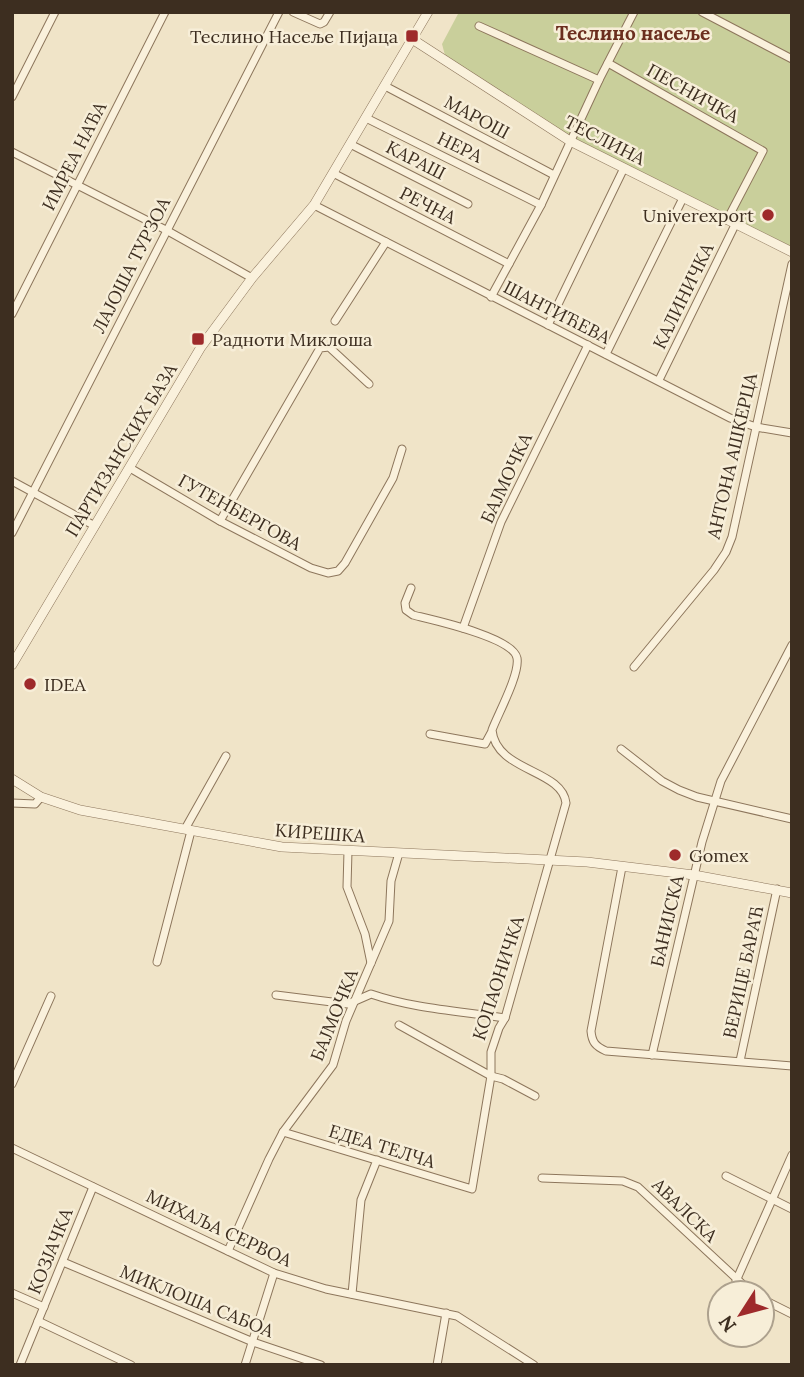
<svg xmlns="http://www.w3.org/2000/svg" width="804" height="1377" viewBox="0 0 804 1377" font-family="Lora,serif">
<style>
.green{fill:#c9cf9b}
.lines{fill:none;stroke-linecap:round;stroke-linejoin:round}
.minor-casing{stroke:#8d765c;stroke-width:9}
.tertiary-casing{stroke:#8d765c;stroke-width:10}
.minor{stroke:#faf1dc;stroke-width:7}
.tertiary{stroke:#faf1dc;stroke-width:9}
.poi-dot{fill:#9e2a2b;stroke:#f7eed8;stroke-width:2.5}
.labels{text-anchor:middle;dominant-baseline:central;stroke-width:5;stroke-linejoin:round;paint-order:stroke}
.poi-label{font-size:18px;fill:#3d2e20;stroke:#f7eed8;text-anchor:start}
.street-label{font-size:18px;fill:#3d2e20;stroke:#f7eed8}
.neighbourhood-label{font-size:19px;font-weight:bold;fill:#6b2e1e;stroke:#f7eed8}
</style>
<rect width="100%" height="100%" fill="#f0e4c8"/>
<path class="green" d="M 459,12 L 792,12 L 792,251 L 574,142 L 446,59 L 442,44 Z"/>
<g class="lines">
<defs>
<g id="minor">
<path d="M 293,12 L 320,24 L 324,22 L 330,12"/>
<path d="M 702,12 L 792,59"/>
<path d="M 479,26 L 599,80"/>
<path d="M 608,63 L 763,151 L 727,220"/>
<path d="M 385,86 L 554,175"/>
<path d="M 12,97 L 55,12"/>
<path d="M 366,118 L 541,205"/>
<path d="M 350,144 L 468,204"/>
<path d="M 12,152 L 166,230 L 252,278"/>
<path d="M 333,173 L 509,264"/>
<path d="M 314,205 L 730,418 L 756,427 L 792,433"/>
<path d="M 491,297 L 541,205 L 599,80 L 634,12"/>
<path d="M 12,314 L 165,12"/>
<path d="M 335,321 L 386,242"/>
<path d="M 548,325 L 624,168"/>
<path d="M 606,354 L 683,198"/>
<path d="M 659,380 L 735,225"/>
<path d="M 130,468 L 220,521 L 311,568 L 328,573 L 338,571 L 345,563 L 393,478 L 402,449"/>
<path d="M 12,481 L 95,526"/>
<path d="M 220,521 L 320,348 L 329,347 L 369,384"/>
<path d="M 12,533 L 279,12"/>
<path d="M 463,628 L 501,522 L 588,345"/>
<path d="M 634,667 L 714,570 L 726,552 L 732,537 L 792,264"/>
<path d="M 430,734 L 485,744 L 491,733"/>
<path d="M 621,749 L 662,781 L 679,790 L 697,797 L 792,819"/>
<path d="M 12,803 L 35,804 L 41,797"/>
<path d="M 185,829 L 226,756"/>
<path d="M 348,851 L 347,887 L 365,934 L 371,963"/>
<path d="M 622,867 L 591,1031 C 592,1042 595,1046 606,1051 L 792,1066"/>
<path d="M 157,962 L 191,831"/>
<path d="M 276,995 L 348,1004 L 371,994 C 415,1009 460,1011 505,1018"/>
<path d="M 399,1025 L 491,1076 L 503,1079 L 535,1096"/>
<path d="M 652,1055 L 702,842 L 721,781 L 792,645"/>
<path d="M 740,1061 L 777,889"/>
<path d="M 12,1084 L 51,996"/>
<path d="M 283,1132 L 472,1189 L 491,1076 L 491,1052 L 499,1028 L 505,1018 L 566,803 C 562,769 496,772 492,730 C 498,714 520,674 517,658 C 513,637 433,620 413,615 L 406,610 L 405,603 L 411,588"/>
<path d="M 12,1148 L 274,1273 L 326,1289 L 457,1316 L 534,1365"/>
<path d="M 726,1176 L 792,1209"/>
<path d="M 542,1178 L 623,1181 L 638,1187 L 752,1293"/>
<path d="M 228,1251 L 269,1159 L 283,1132 L 333,1065 L 346,1021 L 389,921 L 391,881 L 399,853"/>
<path d="M 63,1262 L 253,1342 L 321,1365"/>
<path d="M 736,1281 L 792,1155"/>
<path d="M 12,1293 L 44,1307"/>
<path d="M 352,1294 L 361,1200 L 377,1160"/>
<path d="M 762,1299 L 792,1314"/>
<path d="M 38,1321 L 131,1365"/>
<path d="M 20,1365 L 93,1187"/>
<path d="M 245,1365 L 274,1273"/>
<path d="M 437,1365 L 446,1313"/>
</g>
<g id="tertiary">
<path d="M 412,39 L 570,141 L 792,252"/>
<path d="M 12,665 L 201,347 L 252,278 L 314,205 L 428,12"/>
<path d="M 12,779 L 41,797 L 80,810 L 282,847 L 587,862 L 694,875 L 792,893"/>
</g>
</defs>
<use href="#minor" class="minor-casing"/>
<use href="#tertiary" class="tertiary-casing"/>
<use href="#minor" class="minor"/>
<use href="#tertiary" class="tertiary"/>
</g>
<g class="poi-dot">
<rect x="405" y="29" width="14" height="14" rx="3.5"/>
<circle cx="768" cy="215" r="7"/>
<rect x="191" y="332" width="14" height="14" rx="3.5"/>
<circle cx="30" cy="684" r="7"/>
<circle cx="675" cy="855" r="7"/>
</g>
<g class="labels">
<g class="poi-label">
<text x="398" y="36" text-anchor="end">Теслино Насеље Пијаца</text>
<text x="754" y="215" text-anchor="end">Univerexport</text>
<text x="212" y="339">Радноти Миклоша</text>
<text x="44" y="684">IDEA</text>
<text x="689" y="855">Gomex</text>
</g>
<g class="street-label">
<text transform="translate(693 93) rotate(29)">ПЕСНИЧКА</text>
<text transform="translate(477 117) rotate(28)">МАРОШ</text>
<text transform="translate(605 140) rotate(27)">ТЕСЛИНА</text>
<text transform="translate(460 147) rotate(26)">НЕРА</text>
<text transform="translate(74 156) rotate(-63)">ИМРЕА НАЂА</text>
<text transform="translate(416 160) rotate(27)">КАРАШ</text>
<text transform="translate(428 205) rotate(27)">РЕЧНА</text>
<text transform="translate(131 265) rotate(-63)">ЛАЈОША ТУРЗОА</text>
<text transform="translate(683 296) rotate(-64)">КАЛИНИЧКА</text>
<text transform="translate(557 312) rotate(27)">ШАНТИЋЕВА</text>
<text transform="translate(121 450) rotate(-59)">ПАРТИЗАНСКИХ БАЗА</text>
<text transform="translate(732 456) rotate(-77)">АНТОНА АШКЕРЦА</text>
<text transform="translate(506 478) rotate(-65)">БАЈМОЧКА</text>
<text transform="translate(240 512) rotate(29)">ГУТЕНБЕРГОВА</text>
<text transform="translate(320 833) rotate(4)">КИРЕШКА</text>
<text transform="translate(667 921) rotate(-77)">БАНИЈСКА</text>
<text transform="translate(743 972) rotate(-78)">ВЕРИЦЕ БАРАЋ</text>
<text transform="translate(498 978) rotate(-72)">КОПАОНИЧКА</text>
<text transform="translate(334 1015) rotate(-68)">БАЈМОЧКА</text>
<text transform="translate(382 1146) rotate(17)">ЕДЕА ТЕЛЧА</text>
<text transform="translate(685 1210) rotate(44)">АВАЛСКА</text>
<text transform="translate(219 1228) rotate(25)">МИХАЉА СЕРВОА</text>
<text transform="translate(50 1251) rotate(-68)">КОЗЈАЧКА</text>
<text transform="translate(197 1301) rotate(22)">МИКЛОША САБОА</text>
</g>
<g class="neighbourhood-label">
<text x="633" y="33">Теслино насеље</text>
</g>
</g>
<rect width="804" height="1377" fill="none" stroke="#3d2e20" stroke-width="28"/>
<g transform="translate(741 1314) rotate(234)"><circle r="33" fill="#f7eed8" stroke="#ada18e" stroke-width="2"/>
<path d="M0-5L12 26L0 18L-12 26Z" fill="#9e2a2b"/>
<text y="-10" font-size="19" font-weight="bold" text-anchor="middle" fill="#3d2e20">N</text>
</g>
</svg>
